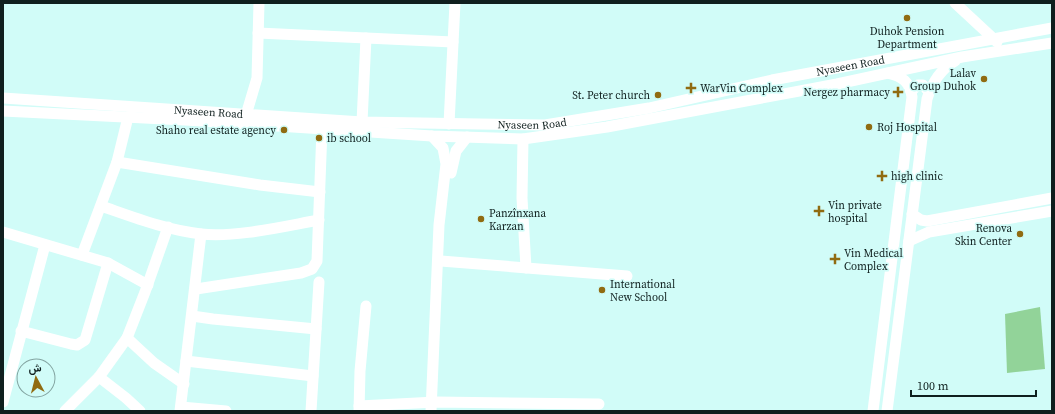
<svg xmlns="http://www.w3.org/2000/svg" width="1055" height="414" viewBox="0 0 1055 414" font-family="'Source Serif 4',Vazirmatn,serif">
<style>
.green{fill:#92d399}
.lines{fill:none;stroke-linecap:round;stroke-linejoin:round}
.minor{stroke:#fff;stroke-width:11}
.poi-dot{fill:#906b11;stroke:#d1fcf8;stroke-width:1.5}
.labels{text-anchor:middle;dominant-baseline:central;stroke-width:3;stroke-linejoin:round;paint-order:stroke}
.poi-label{font-size:11px;fill:#0f1f1e;stroke:#d1fcf8;text-anchor:start}
.street-label{font-size:11px;fill:#0f1f1e;stroke:#d1fcf8}
</style>
<rect width="100%" height="100%" fill="#d1fcf8"/>
<path class="green" d="M 1040,307 L 1045,369 L 1007,373 L 1005,314 Z"/>
<g class="lines">
<g class="minor">
<path d="M 955,3 L 997,42"/>
<path d="M 258,33 L 453,42"/>
<path d="M 911,91 L 918,85 L 923,85 L 929,92"/>
<path id="s1" d="M 3,98 L 362,122 L 545,125 L 649,108 L 772,80 L 1052,28"/>
<path d="M 3,111 L 185,120 L 432,136 L 523,139 L 607,127 L 837,84 L 962,57 L 1052,43"/>
<path d="M 246,115 L 257,78 L 259,3"/>
<path d="M 362,122 L 366,38"/>
<path d="M 449,124 L 455,3"/>
<path d="M 523,139 L 522,198 L 526,268"/>
<path d="M 117,162 L 260,185 L 320,192"/>
<path d="M 451,173 L 456,151 L 467,137"/>
<path d="M 101,206 C 133,217 166,230 201,234 C 235,238 285,226 319,220"/>
<path d="M 912,214 L 921,220 L 927,221 L 1052,198"/>
<path d="M 3,232 L 108,263 L 148,285"/>
<path d="M 909,241 L 929,232 L 1052,211"/>
<path d="M 82,255 L 117,162 L 128,117"/>
<path d="M 441,261 L 627,276"/>
<path d="M 196,289 L 301,273 L 312,269 L 317,261 L 322,129"/>
<path d="M 192,316 L 213,319 L 316,329"/>
<path d="M 21,331 L 71,344 L 77,345 L 85,340 L 108,263"/>
<path d="M 127,338 L 154,363 L 184,384"/>
<path d="M 186,361 L 313,376"/>
<path d="M 99,377 L 126,398 L 140,411"/>
<path d="M 3,402 L 45,245"/>
<path d="M 359,406 L 436,402 L 599,404"/>
<path d="M 181,407 L 226,411"/>
<path d="M 65,411 L 99,377 L 127,338 L 145,292 L 168,227"/>
<path d="M 180,411 L 201,234"/>
<path d="M 311,411 L 319,282"/>
<path d="M 359,411 L 360,371 L 366,306"/>
<path d="M 431,411 L 439,225 L 446,164 L 443,148 L 432,136"/>
<path d="M 873,411 L 912,97 C 910,82 902,76 888,73"/>
<path d="M 887,411 L 927,99 C 932,83 941,69 955,61"/>
</g>
</g>
<g class="poi-dot">
<circle cx="907" cy="18" r="4"/>
<circle cx="984" cy="79" r="4"/>
<path d="M689 82h4v4h4v4h-4v4h-4v-4h-4v-4h4z"/>
<path d="M896 86h4v4h4v4h-4v4h-4v-4h-4v-4h4z"/>
<circle cx="658" cy="95" r="4"/>
<circle cx="869" cy="127" r="4"/>
<circle cx="284" cy="130" r="4"/>
<circle cx="319" cy="138" r="4"/>
<path d="M880 170h4v4h4v4h-4v4h-4v-4h-4v-4h4z"/>
<path d="M817 205h4v4h4v4h-4v4h-4v-4h-4v-4h4z"/>
<circle cx="481" cy="219" r="4"/>
<circle cx="1020" cy="234" r="4"/>
<path d="M833 253h4v4h4v4h-4v4h-4v-4h-4v-4h4z"/>
<circle cx="602" cy="290" r="4"/>
</g>
<g class="labels">
<g class="poi-label">
<text x="907" y="31" text-anchor="middle">Duhok Pension<tspan x="907" dy="13">Department</tspan></text>
<text x="976" y="73" text-anchor="end">Lalav<tspan x="976" dy="13">Group Duhok</tspan></text>
<text x="700" y="88">WarVin Complex</text>
<text x="890" y="92" text-anchor="end">Nergez pharmacy</text>
<text x="650" y="95" text-anchor="end">St. Peter church</text>
<text x="877" y="127">Roj Hospital</text>
<text x="276" y="130" text-anchor="end">Shaho real estate agency</text>
<text x="327" y="138">ib school</text>
<text x="891" y="176">high clinic</text>
<text x="828" y="205">Vin private<tspan x="828" dy="13">hospital</tspan></text>
<text x="489" y="213">Panzînxana<tspan x="489" dy="13">Karzan</tspan></text>
<text x="1012" y="228" text-anchor="end">Renova<tspan x="1012" dy="13">Skin Center</tspan></text>
<text x="844" y="253">Vin Medical<tspan x="844" dy="13">Complex</tspan></text>
<text x="610" y="284">International<tspan x="610" dy="13">New School</tspan></text>
</g>
<g class="street-label">
<text stroke="none"><textPath href="#s1" startOffset="854">Nyaseen Road</textPath></text>
<text stroke="none"><textPath href="#s1" startOffset="206">Nyaseen Road</textPath></text>
<text stroke="none"><textPath href="#s1" startOffset="530">Nyaseen Road</textPath></text>
</g>
</g>
<rect width="1055" height="414" fill="none" stroke="#0f1f1e" stroke-width="8"/>
<g transform="translate(36 378) rotate(353)"><circle r="19" fill="#d1fcf8" stroke="#83a4a1"/>
<path d="M0-3L7 15L0 10L-7 15Z" fill="#906b11"/>
<text y="-6" font-size="11" font-weight="bold" text-anchor="middle" fill="#0f1f1e">ش</text>
</g>
<path d="M911 390v6h125v-6" fill="none" stroke="#0f1f1e" stroke-width="2"/>
<text x="917" y="390" font-size="12" fill="#0f1f1e" stroke="#d1fcf8" stroke-width="3" paint-order="stroke">100 m</text>
</svg>
